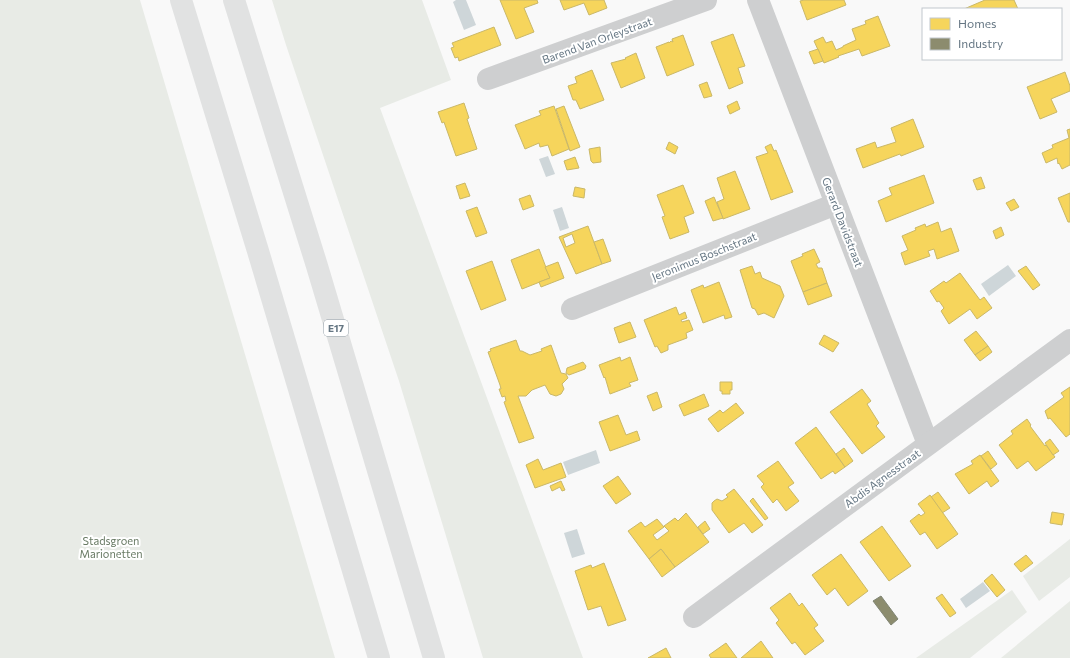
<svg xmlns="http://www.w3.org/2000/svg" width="1070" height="658" viewBox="0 0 1070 658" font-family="Commissioner,sans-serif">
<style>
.green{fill:#e8ebe6}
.water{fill:#ced6d9}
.homes{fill:#f6d55c;stroke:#cab868;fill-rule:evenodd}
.industry{fill:#8c8c6e;stroke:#808574}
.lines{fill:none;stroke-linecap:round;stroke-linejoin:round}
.minor{stroke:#cecfd0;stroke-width:22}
.highway{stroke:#e1e2e2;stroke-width:22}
.labels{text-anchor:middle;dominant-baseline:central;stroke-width:4;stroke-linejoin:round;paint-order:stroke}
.shield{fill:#fff;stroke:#939fa8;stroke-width:1}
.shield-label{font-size:10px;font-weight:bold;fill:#657683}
.street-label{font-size:11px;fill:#657683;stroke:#fff}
.park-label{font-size:11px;fill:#687a64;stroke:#fff}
</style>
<rect width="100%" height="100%" fill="#f9f9f9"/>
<g class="green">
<path d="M 0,0 L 140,0 L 335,658 L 0,658 Z"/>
<path d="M 272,0 L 422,0 L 451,80 L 380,108 L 583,658 L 483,658 L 399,381 L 286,45 Z"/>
<path d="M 1070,539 L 1070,577 L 1039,601 L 1023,576 Z"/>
<path d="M 1012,590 L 1027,612 L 970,658 L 916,658 Z"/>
<path d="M 1070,601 L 1070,658 L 1001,658 Z"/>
</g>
<g class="water">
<path d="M 456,0 L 466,0 L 476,25 L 464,30 L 453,2 Z"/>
<path d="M 548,156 L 555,174 L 546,177 L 539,159 Z"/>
<path d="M 562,207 L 569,228 L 560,231 L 553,210 Z"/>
<path d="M 1008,265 L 1016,276 L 989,296 L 981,284 Z"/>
<path d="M 596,450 L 600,463 L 568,475 L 563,462 Z"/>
<path d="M 577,529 L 585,554 L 572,558 L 564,533 Z"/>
<path d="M 983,582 L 990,591 L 966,608 L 960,599 Z"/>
</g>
<g class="homes">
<path d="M 500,0 L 537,0 L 538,3 L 524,8 L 534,32 L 516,39 Z"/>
<path d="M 560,0 L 604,0 L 607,8 L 589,15 L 584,3 L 564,10 Z"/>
<path d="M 804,0 L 844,0 L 846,5 L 807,20 L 800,1 Z"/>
<path d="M 985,0 L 1014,0 L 1018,9 L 964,9 Z"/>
<path d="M 878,16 L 890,46 L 862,56 L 859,49 L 838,56 L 839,57 L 824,63 L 814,41 L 823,37 L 826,43 L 832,41 L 836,50 L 843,47 L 843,46 L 856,40 L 852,29 L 866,24 L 865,21 Z"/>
<path d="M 494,27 L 501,45 L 459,61 L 458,57 L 455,58 L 451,48 L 454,47 L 452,43 Z"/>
<path d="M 733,34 L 745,66 L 738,68 L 743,83 L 729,89 L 711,42 Z"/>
<path d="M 683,35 L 694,65 L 667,76 L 656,47 L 669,42 L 669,43 L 671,41 L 673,42 L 672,39 Z"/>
<path d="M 818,49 L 823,61 L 814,64 L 809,52 Z"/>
<path d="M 636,53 L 645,78 L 621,88 L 611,63 L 626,59 L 625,58 Z"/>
<path d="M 592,70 L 604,100 L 580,109 L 576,100 L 573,100 L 568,86 L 577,83 L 575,77 Z"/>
<path d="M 1065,72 L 1070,86 L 1070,91 L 1051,99 L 1057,112 L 1040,119 L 1027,87 Z"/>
<path d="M 707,82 L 712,96 L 704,98 L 699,85 Z"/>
<path d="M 737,101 L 740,109 L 730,114 L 727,106 Z"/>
<path d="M 464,103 L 469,118 L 467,119 L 477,149 L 456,156 L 444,122 L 442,123 L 438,112 Z"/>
<path d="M 554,106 L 569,149 L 552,156 L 548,145 L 540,147 L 539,143 L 525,149 L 515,125 L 541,115 L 539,111 Z"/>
<path d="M 564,106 L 580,147 L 570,151 L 556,109 Z"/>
<path d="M 913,119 L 924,147 L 901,156 L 900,154 L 863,168 L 856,149 L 875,142 L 877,148 L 896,142 L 891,128 Z"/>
<path d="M 1070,129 L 1070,165 L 1062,169 L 1059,163 L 1058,164 L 1057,158 L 1046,163 L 1042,153 L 1053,148 L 1052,145 L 1069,138 L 1067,130 Z"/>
<path d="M 669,142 L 678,147 L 675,154 L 666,149 Z"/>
<path d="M 771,144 L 774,151 L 776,150 L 793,192 L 771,200 L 756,157 L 768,153 L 765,147 Z"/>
<path d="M 600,147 L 601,162 L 593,163 L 591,161 L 589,149 Z"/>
<path d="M 575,157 L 579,168 L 567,170 L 564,161 Z"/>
<path d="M 735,171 L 750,209 L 723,219 L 717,202 L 724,199 L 717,178 Z"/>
<path d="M 924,175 L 934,203 L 886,222 L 878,201 L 892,195 L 889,188 Z"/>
<path d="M 981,177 L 985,188 L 977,190 L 973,180 Z"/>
<path d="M 465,183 L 470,196 L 460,199 L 456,186 Z"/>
<path d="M 683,185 L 694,213 L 684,217 L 689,232 L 670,239 L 662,217 L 665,216 L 657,195 Z"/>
<path d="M 575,187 L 585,189 L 584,198 L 573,196 Z"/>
<path d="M 1070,193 L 1070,222 L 1068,222 L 1058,198 Z"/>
<path d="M 530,195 L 534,206 L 523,210 L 519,199 Z"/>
<path d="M 714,197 L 723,218 L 713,221 L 705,201 Z"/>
<path d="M 1014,199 L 1019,207 L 1011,211 L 1006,203 Z"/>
<path d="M 477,207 L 487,233 L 476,237 L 466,211 Z"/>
<path d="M 938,222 L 941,232 L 951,228 L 959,251 L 937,259 L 934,249 L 928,251 L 930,256 L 905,265 L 901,253 L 908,250 L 902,236 L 916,230 L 915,228 L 925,224 L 926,227 Z"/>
<path d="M 588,226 L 602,264 L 576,274 L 559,237 ZM 572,234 L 575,243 L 566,247 L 563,238 Z"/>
<path d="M 1001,227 L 1004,235 L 996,239 L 993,231 Z"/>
<path d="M 603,239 L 611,261 L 602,264 L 594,242 Z"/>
<path d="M 539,249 L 550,278 L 522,289 L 511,260 Z"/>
<path d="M 814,249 L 820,262 L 816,264 L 818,268 L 822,268 L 827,283 L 803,292 L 791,261 L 803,256 L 802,254 Z"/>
<path d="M 492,261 L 506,300 L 481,310 L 466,271 Z"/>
<path d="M 558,262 L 564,278 L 541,287 L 539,282 L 550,278 L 545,267 Z"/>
<path d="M 752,266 L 755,274 L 760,272 L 762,278 L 780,286 L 784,296 L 774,318 L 764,313 L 758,315 L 755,309 L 752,308 L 740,270 Z"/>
<path d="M 1026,266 L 1040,285 L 1033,290 L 1018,271 Z"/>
<path d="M 960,273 L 980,300 L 984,297 L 992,308 L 977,319 L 970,309 L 949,324 L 941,311 L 944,308 L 939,301 L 937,302 L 930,291 L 944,281 L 946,283 Z"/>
<path d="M 719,282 L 732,317 L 725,319 L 724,315 L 703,323 L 691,290 L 703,285 L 704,288 Z"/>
<path d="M 827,283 L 832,296 L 808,305 L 803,292 Z"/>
<path d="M 676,307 L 679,315 L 685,312 L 687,318 L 681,320 L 682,322 L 689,320 L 693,330 L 686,333 L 687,338 L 668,345 L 668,350 L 661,353 L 657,346 L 655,347 L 644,320 Z"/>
<path d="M 630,322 L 636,337 L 619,343 L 614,328 Z"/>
<path d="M 976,331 L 988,346 L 975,355 L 964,340 Z"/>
<path d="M 824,335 L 839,343 L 833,352 L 819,344 Z"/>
<path d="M 516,340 L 520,351 L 522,351 L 530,355 L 542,351 L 541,349 L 551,345 L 561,373 L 566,374 L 568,378 L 562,384 L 564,389 L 561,394 L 556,396 L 550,394 L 545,385 L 532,390 L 526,396 L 518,396 L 534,438 L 519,443 L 504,402 L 506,401 L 505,396 L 502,397 L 499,389 L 501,389 L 500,385 L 488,352 L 491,351 L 490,349 Z"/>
<path d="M 988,346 L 992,352 L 980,361 L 975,355 Z"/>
<path d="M 620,357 L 621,361 L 630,357 L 638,380 L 629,383 L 631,386 L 610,394 L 605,377 L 604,378 L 599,365 Z"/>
<path d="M 583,362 L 586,366 L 585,369 L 569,375 L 566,373 L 567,368 Z"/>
<path d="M 720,382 L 732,382 L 732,390 L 730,390 L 730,394 L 722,394 L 722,391 L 720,391 Z"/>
<path d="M 1070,387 L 1070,434 L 1066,437 L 1050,418 L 1048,419 L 1045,411 L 1064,397 L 1061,393 Z"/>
<path d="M 862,389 L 871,401 L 867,404 L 879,423 L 876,426 L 885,437 L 862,454 L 830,412 Z"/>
<path d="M 657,392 L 662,407 L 653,411 L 647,396 Z"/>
<path d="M 704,394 L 709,406 L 684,416 L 679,405 Z"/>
<path d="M 736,403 L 744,413 L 718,432 L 708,419 L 720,410 L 723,413 Z"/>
<path d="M 618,415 L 626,435 L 637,431 L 640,440 L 610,451 L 599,422 Z"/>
<path d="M 1027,419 L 1031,425 L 1030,426 L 1045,446 L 1046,445 L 1055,457 L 1036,471 L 1028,461 L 1017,469 L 999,445 L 1013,434 L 1011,431 Z"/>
<path d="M 816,427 L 845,467 L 835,474 L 833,471 L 821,479 L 795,443 Z"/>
<path d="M 1050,439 L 1059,451 L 1053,455 L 1045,443 Z"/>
<path d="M 844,448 L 853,461 L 845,467 L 836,454 Z"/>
<path d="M 988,451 L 997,464 L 991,469 L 981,456 Z"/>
<path d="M 980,455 L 999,481 L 991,487 L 987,481 L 969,494 L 955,474 L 973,464 L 971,461 Z"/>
<path d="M 538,459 L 543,470 L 561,463 L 566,477 L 535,488 L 526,465 Z"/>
<path d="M 778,461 L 794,483 L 788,487 L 799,501 L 786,511 L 777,499 L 773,503 L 761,487 L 764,484 L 757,476 Z"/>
<path d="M 618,476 L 631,494 L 616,504 L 603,486 Z"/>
<path d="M 561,481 L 565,490 L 562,491 L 560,487 L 552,491 L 550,486 Z"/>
<path d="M 734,489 L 763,525 L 752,533 L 744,523 L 729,533 L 712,510 L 712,503 L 714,501 L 717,499 L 722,501 L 728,497 L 726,495 Z"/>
<path d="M 938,492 L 950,508 L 942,513 L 931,497 Z"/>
<path d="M 930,495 L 958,534 L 937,549 L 925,532 L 920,535 L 910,521 L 919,514 L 921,516 L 925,513 L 918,504 Z"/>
<path d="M 753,498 L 768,518 L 765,520 L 750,501 Z"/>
<path d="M 1052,512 L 1064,514 L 1062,525 L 1050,523 Z"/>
<path d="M 686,513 L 709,542 L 675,567 L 661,549 L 649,559 L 628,531 L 641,522 L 645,527 L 657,519 L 664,527 L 653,535 L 657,540 L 669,531 L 664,526 L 675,518 L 678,521 Z"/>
<path d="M 705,521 L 710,529 L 703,534 L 698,527 Z"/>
<path d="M 882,526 L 911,566 L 889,581 L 860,542 Z"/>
<path d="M 661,549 L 675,567 L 662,577 L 649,559 Z"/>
<path d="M 841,554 L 868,591 L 848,606 L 835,588 L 827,595 L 812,575 Z"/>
<path d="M 1026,555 L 1033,563 L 1021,572 L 1014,564 Z"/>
<path d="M 604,563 L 626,620 L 608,626 L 601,606 L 588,610 L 575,571 L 591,565 L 592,568 Z"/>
<path d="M 992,574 L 1005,590 L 997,597 L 984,581 Z"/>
<path d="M 790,593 L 799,606 L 802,603 L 818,625 L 814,628 L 824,641 L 805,655 L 795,642 L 792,644 L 776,623 L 779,620 L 770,608 Z"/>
<path d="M 942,594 L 956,613 L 950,617 L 936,598 Z"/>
<path d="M 761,641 L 773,658 L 741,658 Z"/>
<path d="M 726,643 L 737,658 L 711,658 L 709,655 Z"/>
<path d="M 666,648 L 671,658 L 648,658 Z"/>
</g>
<path class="industry" d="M 881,596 L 898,619 L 891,625 L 873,601 Z"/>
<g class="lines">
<g class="minor">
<path d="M 758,0 L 928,444"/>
<path d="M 488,79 L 706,0"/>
<path d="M 572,309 L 836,204"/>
<path d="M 694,617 L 1070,340"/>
</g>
<g class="highway">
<path d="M 181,0 L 258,251 L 379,658"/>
<path d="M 234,0 L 317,266 L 434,658"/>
</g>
</g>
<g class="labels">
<rect class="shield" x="324" y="320" width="24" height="16" rx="3"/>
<g class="shield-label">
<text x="336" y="328">E17</text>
</g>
<g class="street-label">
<text transform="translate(597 40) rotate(-20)">Barend Van Orleystraat</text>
<text transform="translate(843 222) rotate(69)">Gerard Davidstraat</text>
<text transform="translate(704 256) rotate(-22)">Jeronimus Boschstraat</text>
<text transform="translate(882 478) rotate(-36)">Abdis Agnesstraat</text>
</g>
<g class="park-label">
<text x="111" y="540">Stadsgroen<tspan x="111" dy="13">Marionetten</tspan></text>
</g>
</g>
<rect x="922" y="8" width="140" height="52" fill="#ffffff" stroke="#c1c8cd"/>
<rect x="930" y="18" width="20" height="12" fill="#f6d55c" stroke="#c1c8cd"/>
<text x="958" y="28" font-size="12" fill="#657683">Homes</text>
<rect x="930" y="38" width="20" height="12" fill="#8c8c6e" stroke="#c1c8cd"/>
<text x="958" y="48" font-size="12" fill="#657683">Industry</text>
</svg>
